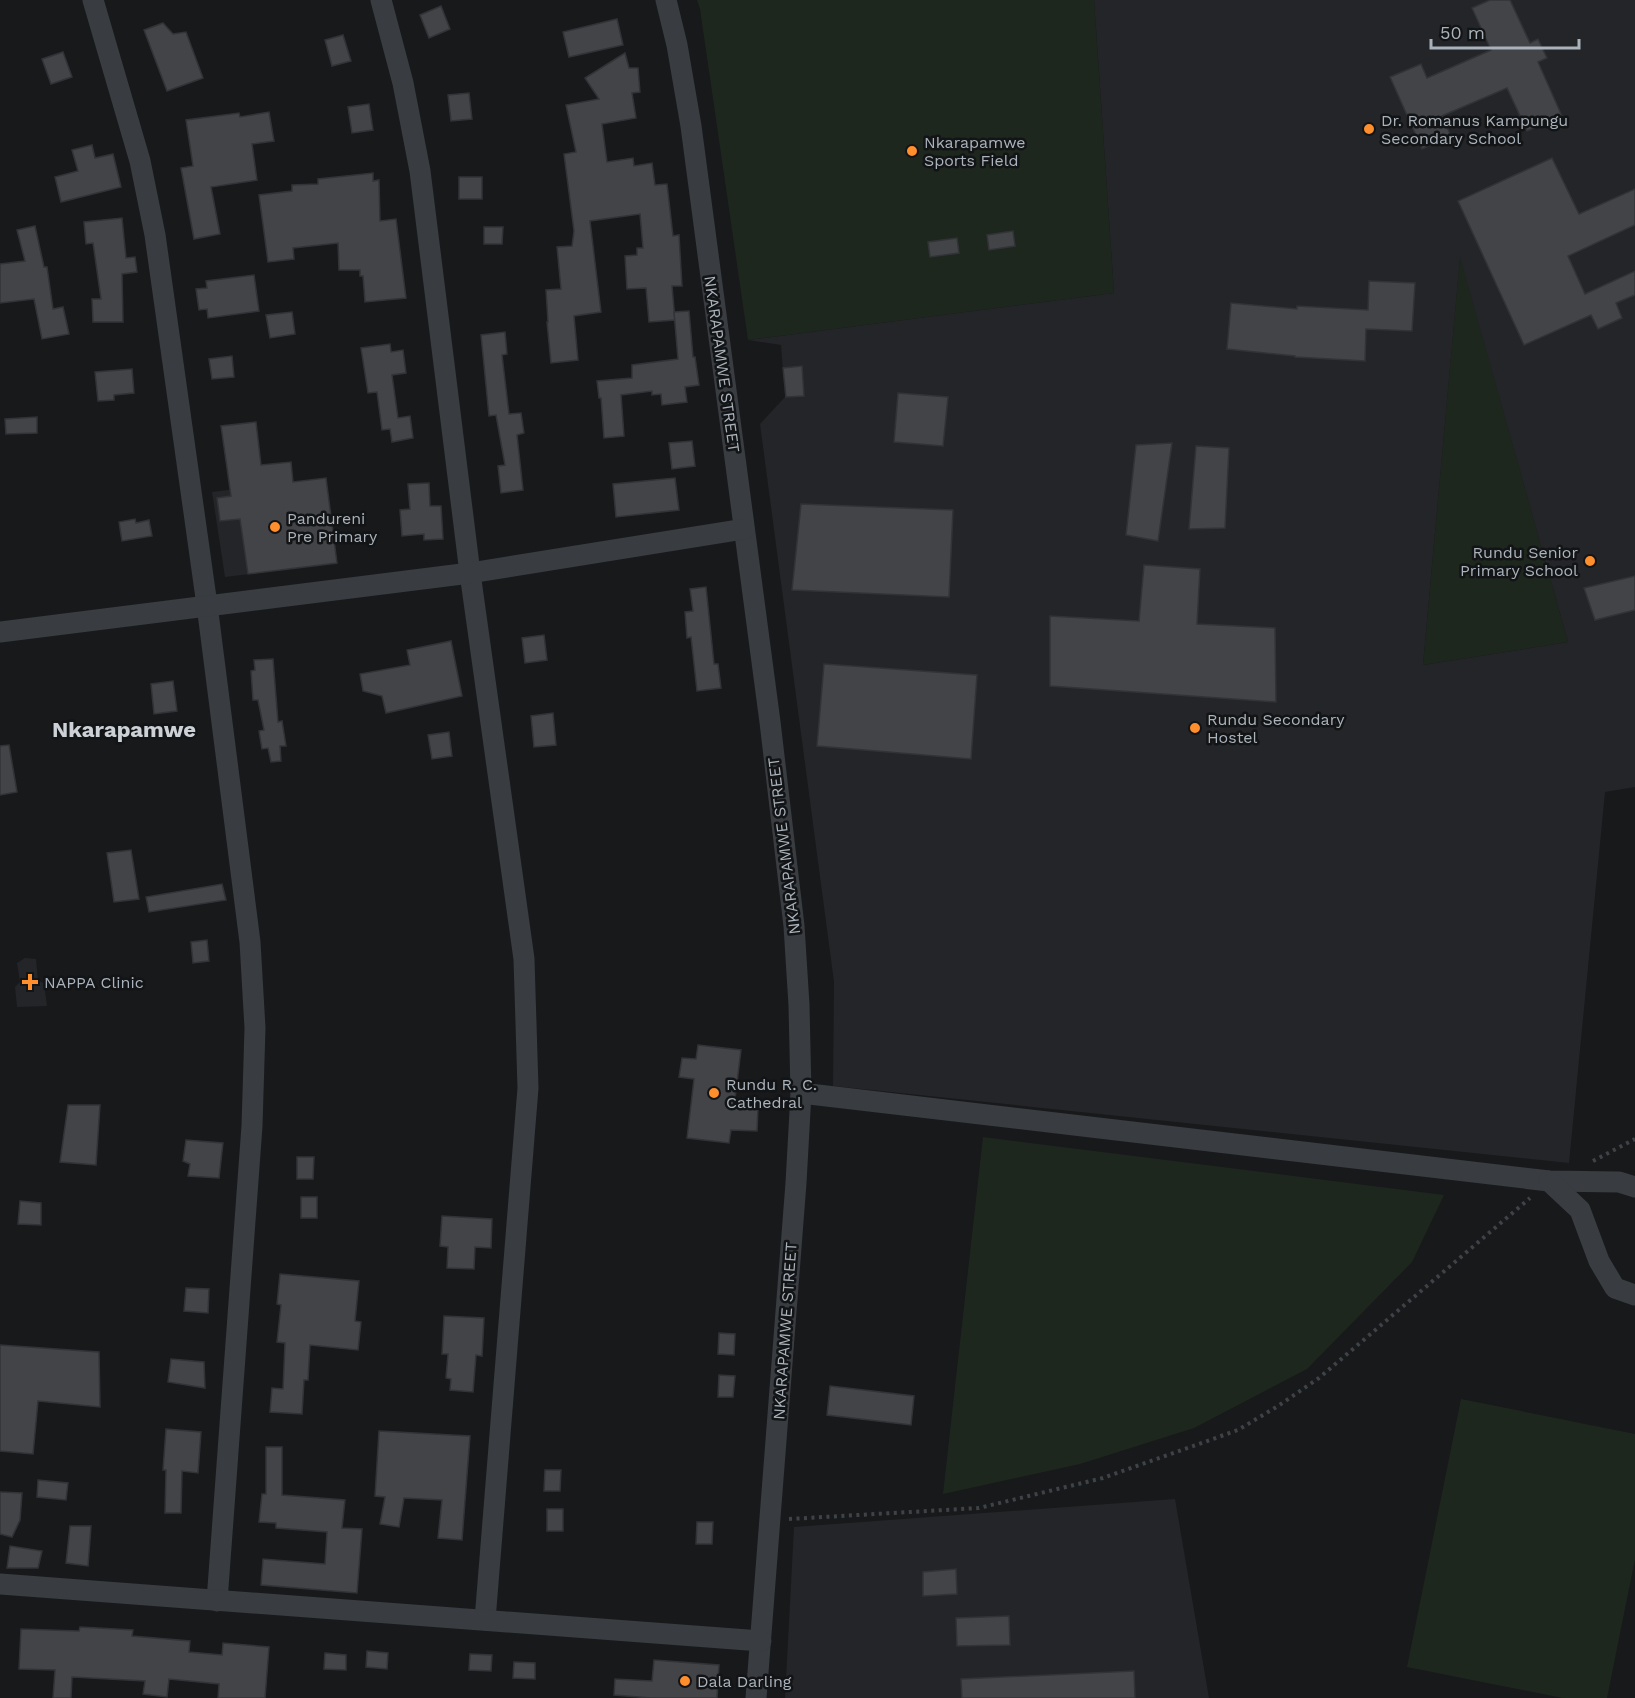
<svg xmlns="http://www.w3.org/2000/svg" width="1635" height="1698" viewBox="0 0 1635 1698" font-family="'Work Sans',sans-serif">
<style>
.built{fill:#242528;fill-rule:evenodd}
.green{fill:#1e271e}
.building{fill:#424448;stroke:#323337;stroke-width:1.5}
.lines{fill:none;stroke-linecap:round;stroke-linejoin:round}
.path{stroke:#3f4348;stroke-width:4;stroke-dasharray:3 4.5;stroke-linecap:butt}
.minor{stroke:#393c41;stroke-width:21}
.poi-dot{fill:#ff8e2d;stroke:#131416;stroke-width:2}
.labels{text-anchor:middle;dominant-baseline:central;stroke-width:5;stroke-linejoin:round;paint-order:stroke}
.poi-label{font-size:16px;fill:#aab3bc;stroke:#131416;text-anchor:start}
.street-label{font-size:16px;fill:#aab3bc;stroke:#131416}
.district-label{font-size:22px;font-weight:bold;fill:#cbd1d7;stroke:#131416}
</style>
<rect width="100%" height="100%" fill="#18191b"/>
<g class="built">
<path d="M 1094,0 L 1635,0 L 1635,787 L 1605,792 L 1569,1163 L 833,1086 L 834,982 L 760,424 L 785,397 L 781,345 L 748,340 L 1114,293 ZM 1460,259 L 1568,642 L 1423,665 Z"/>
<path d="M 326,478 L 337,563 L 225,577 L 212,492 Z"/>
<path d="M 25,958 L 36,959 L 38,981 L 44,983 L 47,1006 L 17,1007 L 15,987 L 20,982 L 17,963 Z"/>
<path d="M 1175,1499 L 1209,1698 L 785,1698 L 794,1527 Z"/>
</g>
<g class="green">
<path d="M 697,0 L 1094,0 L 1114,293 L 748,340 L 700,9 Z"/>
<path d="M 1460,257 L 1568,642 L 1423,665 Z"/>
<path d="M 983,1137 L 1444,1195 L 1412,1262 L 1307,1369 L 1194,1428 L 1080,1464 L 943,1494 Z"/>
<path d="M 1461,1399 L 1635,1434 L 1635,1559 L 1607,1698 L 1563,1698 L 1407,1667 Z"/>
</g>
<g class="building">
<path d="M 1490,0 L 1510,0 L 1530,43 L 1538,39 L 1547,58 L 1538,62 L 1562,116 L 1527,131 L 1507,88 L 1442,116 L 1451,136 L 1422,149 L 1390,77 L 1421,64 L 1427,78 L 1491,50 L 1472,8 Z"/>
<path d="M 441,6 L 450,29 L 429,38 L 420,15 Z"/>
<path d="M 617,19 L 623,45 L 569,57 L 563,32 Z"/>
<path d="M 163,23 L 173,34 L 186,32 L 203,78 L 167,91 L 144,30 Z"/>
<path d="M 343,35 L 351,61 L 332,66 L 325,40 Z"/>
<path d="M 63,52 L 72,77 L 51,84 L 42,59 Z"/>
<path d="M 625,53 L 629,68 L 638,68 L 640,92 L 632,93 L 636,118 L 602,124 L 607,162 L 633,158 L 634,166 L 652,163 L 655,185 L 667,184 L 673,236 L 679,235 L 682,286 L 672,286 L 675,320 L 649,322 L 646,288 L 627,289 L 625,256 L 637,255 L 637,248 L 643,248 L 640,214 L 590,221 L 601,312 L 574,316 L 578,360 L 551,363 L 547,322 L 548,322 L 546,290 L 561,289 L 557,247 L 572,246 L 574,231 L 564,154 L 576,152 L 566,105 L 599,99 L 585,78 Z"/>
<path d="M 469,93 L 472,119 L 451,121 L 448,95 Z"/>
<path d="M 369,104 L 373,130 L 352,133 L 348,107 Z"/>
<path d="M 269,112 L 274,141 L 252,144 L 257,180 L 211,187 L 220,234 L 194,239 L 181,168 L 193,166 L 186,120 L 239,113 L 240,117 Z"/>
<path d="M 92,145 L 95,158 L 113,154 L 121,187 L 61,202 L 55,177 L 78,171 L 72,150 Z"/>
<path d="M 1552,158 L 1579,214 L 1635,189 L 1635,225 L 1568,256 L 1585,294 L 1635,271 L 1635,295 L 1616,303 L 1622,318 L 1598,329 L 1591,315 L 1524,345 L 1458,201 Z"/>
<path d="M 373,173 L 373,181 L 379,180 L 380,221 L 396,219 L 406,298 L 365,302 L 363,276 L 360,276 L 360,270 L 339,270 L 338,243 L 293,248 L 294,259 L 268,262 L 259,195 L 292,191 L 292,185 L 318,184 L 318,179 Z"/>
<rect x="459" y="177" width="23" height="22"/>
<path d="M 122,218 L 126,258 L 135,257 L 137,272 L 122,274 L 123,322 L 93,322 L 92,299 L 101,299 L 93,243 L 86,244 L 84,222 Z"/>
<path d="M 35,226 L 44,267 L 47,267 L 53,309 L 63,307 L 69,334 L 42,339 L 34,299 L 0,303 L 0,264 L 25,261 L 17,230 Z"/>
<path d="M 484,227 L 503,227 L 502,244 L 484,244 Z"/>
<path d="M 1013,231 L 1015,246 L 989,250 L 987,235 Z"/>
<path d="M 957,238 L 959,253 L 930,257 L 928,242 Z"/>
<path d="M 254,275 L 259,311 L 208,318 L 207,309 L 199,310 L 196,289 L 207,288 L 206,281 Z"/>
<path d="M 1369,281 L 1415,283 L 1412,331 L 1366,329 L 1365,361 L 1295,357 L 1295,356 L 1227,349 L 1231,303 L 1297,309 L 1297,306 L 1368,310 Z"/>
<path d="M 689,311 L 693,357 L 695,357 L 699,385 L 685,387 L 687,402 L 662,405 L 661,394 L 652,395 L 652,391 L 621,395 L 624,436 L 604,438 L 601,398 L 599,398 L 597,381 L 632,378 L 632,365 L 678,359 L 674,312 Z"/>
<path d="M 292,312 L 295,334 L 270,338 L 266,315 Z"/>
<path d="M 505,332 L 507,354 L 502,355 L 509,414 L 521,413 L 524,433 L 517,435 L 523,490 L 501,493 L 498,466 L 505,465 L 496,415 L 489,416 L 481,335 Z"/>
<path d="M 390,344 L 391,352 L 403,350 L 406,373 L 392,375 L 398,418 L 410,416 L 413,438 L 392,442 L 390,429 L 382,430 L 377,392 L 368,393 L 361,348 Z"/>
<path d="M 232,356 L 234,377 L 212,379 L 209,359 Z"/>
<path d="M 802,366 L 804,396 L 786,397 L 783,368 Z"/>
<path d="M 132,369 L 134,393 L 114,395 L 114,400 L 98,401 L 95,372 Z"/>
<path d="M 898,393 L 948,397 L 943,446 L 894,442 Z"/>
<path d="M 37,417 L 37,433 L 6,434 L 5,419 Z"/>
<path d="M 256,422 L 261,465 L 291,462 L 293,482 L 326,478 L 337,563 L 248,574 L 240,519 L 220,521 L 217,498 L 231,496 L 221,426 Z"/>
<path d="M 692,441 L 695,466 L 672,469 L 669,443 Z"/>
<path d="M 1172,443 L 1158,541 L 1126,535 L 1136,445 Z"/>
<path d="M 1196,446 L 1229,448 L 1225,528 L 1189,529 Z"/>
<path d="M 675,478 L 679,510 L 616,517 L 613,484 Z"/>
<path d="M 429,483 L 430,506 L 441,506 L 443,539 L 424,540 L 424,534 L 402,536 L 400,510 L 410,509 L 408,484 Z"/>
<path d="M 801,504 L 953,510 L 949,597 L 792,590 Z"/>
<path d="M 135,519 L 136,523 L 149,520 L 152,536 L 122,541 L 119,522 Z"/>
<path d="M 1144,565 L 1200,569 L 1197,624 L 1275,628 L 1276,702 L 1050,686 L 1050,616 L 1139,621 Z"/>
<path d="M 1635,576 L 1635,610 L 1595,620 L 1584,588 Z"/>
<path d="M 706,587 L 714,664 L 718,664 L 721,688 L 697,691 L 691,637 L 687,638 L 685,612 L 693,611 L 690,589 Z"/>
<path d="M 544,635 L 547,660 L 525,663 L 522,638 Z"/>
<path d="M 451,641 L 462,696 L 386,713 L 382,696 L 363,691 L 360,674 L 410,665 L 407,650 Z"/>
<path d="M 273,659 L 278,722 L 282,721 L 286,746 L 280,746 L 281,761 L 271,762 L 268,748 L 262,749 L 259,731 L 264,730 L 258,700 L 253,700 L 251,671 L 255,670 L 254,660 Z"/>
<path d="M 824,664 L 977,675 L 971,759 L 817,746 Z"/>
<path d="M 173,681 L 177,711 L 154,714 L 151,684 Z"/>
<path d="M 553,713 L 556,745 L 534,747 L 531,716 Z"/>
<path d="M 449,732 L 452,756 L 432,759 L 428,735 Z"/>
<path d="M 9,745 L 17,792 L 0,795 L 0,746 Z"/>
<path d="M 131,850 L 139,899 L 114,902 L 107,853 Z"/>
<path d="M 222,884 L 226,900 L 149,912 L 146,897 Z"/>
<path d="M 207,940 L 209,961 L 193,963 L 191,942 Z"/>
<path d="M 698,1045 L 741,1050 L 734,1107 L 758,1108 L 757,1131 L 731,1130 L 729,1143 L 687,1138 L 694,1079 L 679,1077 L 682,1058 L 696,1059 Z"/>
<path d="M 68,1105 L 100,1105 L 96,1165 L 60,1162 Z"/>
<path d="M 186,1140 L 223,1143 L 219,1178 L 188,1176 L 190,1164 L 183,1161 Z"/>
<path d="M 297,1157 L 314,1157 L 313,1179 L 297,1179 Z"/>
<rect x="301" y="1197" width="16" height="21"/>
<path d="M 20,1201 L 41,1203 L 41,1225 L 18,1224 Z"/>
<path d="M 442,1216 L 492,1219 L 491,1248 L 475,1247 L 474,1269 L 447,1268 L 448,1247 L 440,1246 Z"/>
<path d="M 280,1274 L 359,1281 L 355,1321 L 361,1322 L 358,1350 L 310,1345 L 308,1380 L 304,1380 L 302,1414 L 270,1412 L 272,1388 L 283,1389 L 285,1343 L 277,1342 L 281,1305 L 277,1304 Z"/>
<path d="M 186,1288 L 209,1289 L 208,1313 L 184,1311 Z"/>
<path d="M 444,1316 L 484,1318 L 482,1356 L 476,1355 L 473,1392 L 450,1390 L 451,1379 L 446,1378 L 448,1354 L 442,1354 Z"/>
<path d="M 719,1333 L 735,1334 L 734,1355 L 718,1354 Z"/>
<path d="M 0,1345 L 99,1352 L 100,1407 L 38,1401 L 33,1454 L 0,1451 Z"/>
<path d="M 171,1359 L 204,1362 L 205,1388 L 168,1382 Z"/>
<path d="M 719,1375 L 735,1376 L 733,1397 L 718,1397 Z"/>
<path d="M 830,1386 L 914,1396 L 911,1425 L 827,1415 Z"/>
<path d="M 166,1429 L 201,1432 L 198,1473 L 182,1471 L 181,1513 L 165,1513 L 166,1470 L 163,1470 Z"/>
<path d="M 379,1431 L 470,1436 L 462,1540 L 438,1538 L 442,1500 L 404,1498 L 399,1527 L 380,1524 L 385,1497 L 375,1496 Z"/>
<path d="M 266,1447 L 282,1447 L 282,1495 L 345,1500 L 342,1528 L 362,1529 L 357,1593 L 261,1585 L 263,1559 L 325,1564 L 327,1532 L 276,1528 L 276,1523 L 259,1522 L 262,1494 L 266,1494 Z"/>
<path d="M 545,1470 L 561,1470 L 560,1491 L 544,1491 Z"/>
<path d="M 38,1480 L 68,1483 L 66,1500 L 37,1497 Z"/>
<path d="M 0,1492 L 22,1493 L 20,1520 L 12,1537 L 0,1534 Z"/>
<rect x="547" y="1509" width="16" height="22"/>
<path d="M 697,1522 L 713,1522 L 712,1544 L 696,1544 Z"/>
<path d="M 70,1526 L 91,1526 L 88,1566 L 66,1563 Z"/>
<path d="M 10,1546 L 42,1551 L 38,1568 L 7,1568 Z"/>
<path d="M 956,1569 L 957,1594 L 923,1596 L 923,1572 Z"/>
<path d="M 1009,1616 L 1010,1645 L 957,1646 L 956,1618 Z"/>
<path d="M 80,1627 L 133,1630 L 132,1636 L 190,1641 L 189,1652 L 222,1655 L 223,1643 L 269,1647 L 265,1698 L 218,1698 L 219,1684 L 169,1679 L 167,1697 L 143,1694 L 145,1681 L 72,1677 L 71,1698 L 53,1698 L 55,1670 L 19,1669 L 21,1629 L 79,1631 Z"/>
<path d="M 367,1651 L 388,1653 L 387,1669 L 366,1667 Z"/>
<path d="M 325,1653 L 346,1655 L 346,1670 L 324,1669 Z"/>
<path d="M 470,1654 L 492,1655 L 491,1671 L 469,1670 Z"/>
<path d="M 654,1660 L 719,1665 L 717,1698 L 651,1698 L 614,1695 L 615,1679 L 652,1681 Z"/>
<path d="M 514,1662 L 535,1663 L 535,1679 L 513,1678 Z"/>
<path d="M 1134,1671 L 1135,1698 L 962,1698 L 961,1679 Z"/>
</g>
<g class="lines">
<g class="path">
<path d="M 1593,1161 L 1635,1139"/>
<path d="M 789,1519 L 979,1508 L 1103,1478 L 1238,1430 L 1278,1406 L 1319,1378 L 1530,1198"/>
</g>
<g class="minor">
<path d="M 93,0 L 140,161 L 155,235 L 207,605 L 250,942 L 255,1028 L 252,1126 L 217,1601"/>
<path d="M 381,0 L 403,83 L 420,171 L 470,573 L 524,959 L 528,1088 L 485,1620"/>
<path d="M 666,0 L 677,45 L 691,126 L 770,722 L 794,926 L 799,1005 L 801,1093 L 796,1183 L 756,1698"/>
<path d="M 0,632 L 470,573 L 744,529"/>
<path d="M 801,1093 L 1549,1181 L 1619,1182 L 1635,1187"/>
<path d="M 1549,1181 L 1580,1210 L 1599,1261 L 1615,1288 L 1635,1295"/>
<path d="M 0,1584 L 761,1641"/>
</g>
</g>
<g class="poi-dot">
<circle cx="1369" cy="129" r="6"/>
<circle cx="912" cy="151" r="6"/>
<circle cx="275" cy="527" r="6"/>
<circle cx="1590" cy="561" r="6"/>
<circle cx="1195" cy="728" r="6"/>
<path d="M27 973h6v6h6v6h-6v6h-6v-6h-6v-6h6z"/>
<circle cx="714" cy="1093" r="6"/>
<circle cx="685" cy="1681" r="6"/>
</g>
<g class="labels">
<g class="poi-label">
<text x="1381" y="120">Dr. Romanus Kampungu<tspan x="1381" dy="18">Secondary School</tspan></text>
<text x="924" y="142">Nkarapamwe<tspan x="924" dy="18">Sports Field</tspan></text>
<text x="287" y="518">Pandureni<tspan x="287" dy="18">Pre Primary</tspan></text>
<text x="1578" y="552" text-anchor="end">Rundu Senior<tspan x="1578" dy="18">Primary School</tspan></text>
<text x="1207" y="719">Rundu Secondary<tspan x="1207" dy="18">Hostel</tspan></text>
<text x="44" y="982">NAPPA Clinic</text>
<text x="726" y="1084">Rundu R. C.<tspan x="726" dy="18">Cathedral</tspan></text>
<text x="697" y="1681">Dala Darling</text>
</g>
<g class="street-label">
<text transform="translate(722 364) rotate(82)">NKARAPAMWE STREET</text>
<text transform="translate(784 846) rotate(-97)">NKARAPAMWE STREET</text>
<text transform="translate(785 1331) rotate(-86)">NKARAPAMWE STREET</text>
</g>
<g class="district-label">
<text x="124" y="729">Nkarapamwe</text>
</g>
</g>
<path d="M1431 39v9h148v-9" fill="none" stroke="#aab3bc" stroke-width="3"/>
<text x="1440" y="39" font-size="18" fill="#aab3bc" stroke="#131416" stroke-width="4.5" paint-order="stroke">50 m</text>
</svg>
